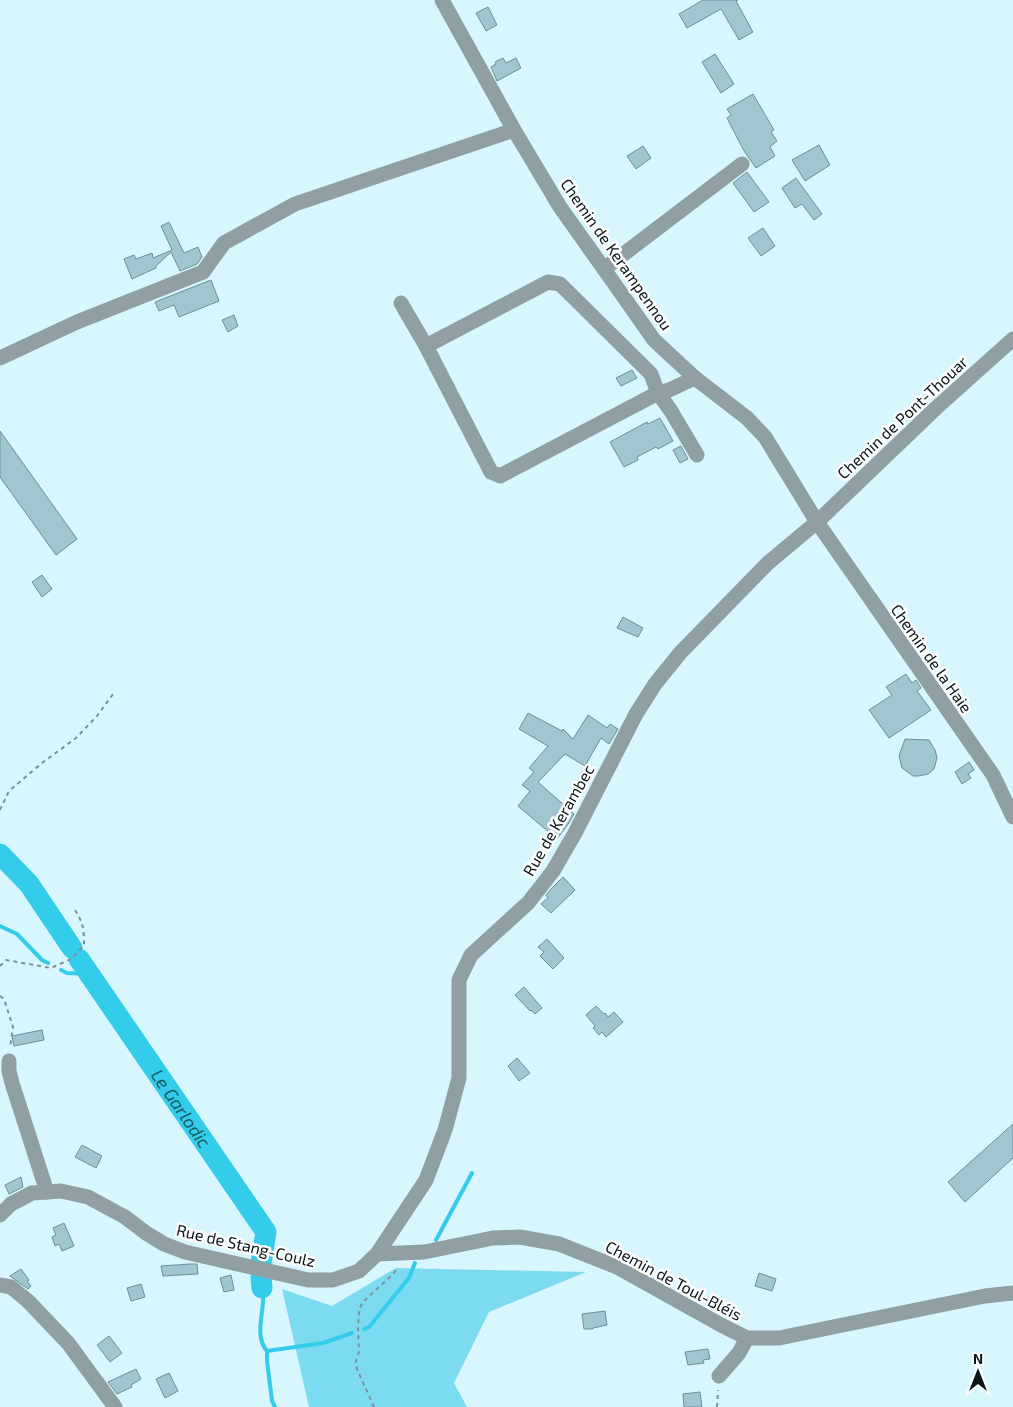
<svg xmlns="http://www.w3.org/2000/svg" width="1013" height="1407" viewBox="0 0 1013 1407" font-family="'Exo 2',sans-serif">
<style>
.green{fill:#7ddbf1}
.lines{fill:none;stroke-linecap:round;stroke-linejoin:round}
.stream{stroke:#33ccea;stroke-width:4}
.river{stroke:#33ccea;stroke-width:21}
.building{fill:#a1c6d0;stroke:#6b8f98}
.path{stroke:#7a9197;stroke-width:2;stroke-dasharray:4 4;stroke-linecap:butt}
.minor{stroke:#8f9fa3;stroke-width:15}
.labels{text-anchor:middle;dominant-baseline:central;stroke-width:5;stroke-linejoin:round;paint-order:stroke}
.street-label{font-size:16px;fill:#071518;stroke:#fdfdfd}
.water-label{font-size:18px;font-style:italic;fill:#1b5763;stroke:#fdfdfd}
</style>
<rect width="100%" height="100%" fill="#d7f6fe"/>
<path class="green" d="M 396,1268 L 586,1272 L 489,1312 L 454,1383 L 467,1407 L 309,1407 L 282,1289 L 332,1306 Z"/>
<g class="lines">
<g class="stream">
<path d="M 0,926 L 17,934 L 42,960 L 48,963"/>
<path d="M 61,970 L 67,973 L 90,974"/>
<path d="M 436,1240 L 472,1173"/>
<path d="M 263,1296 C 264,1314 254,1336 267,1351 L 267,1361 L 272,1401 L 275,1407"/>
<path d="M 364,1329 L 369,1327 L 409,1278 L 415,1263"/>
<path d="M 267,1351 L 323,1343 L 352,1333"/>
</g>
<g class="river">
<path d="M 0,854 L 29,884 L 72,948"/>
<path id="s1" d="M 79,959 L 266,1232 L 261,1263"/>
<path d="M 261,1277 L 262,1288"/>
</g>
</g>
<g class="building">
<path d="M 703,0 L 738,0 L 736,1 L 753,32 L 739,40 L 721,9 L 687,28 L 679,14 Z"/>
<path d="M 488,7 L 497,25 L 486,31 L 476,13 Z"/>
<path d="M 715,54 L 734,84 L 721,93 L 702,62 Z"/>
<path d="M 503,58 L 506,63 L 516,58 L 521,68 L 497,81 L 491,67 L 496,64 L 495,62 Z"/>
<path d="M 753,94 L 774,130 L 771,132 L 777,141 L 770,147 L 775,156 L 756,168 L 744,151 L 727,118 L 731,115 L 727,109 Z"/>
<path d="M 819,145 L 830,165 L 805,181 L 792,160 Z"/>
<path d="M 643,146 L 651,158 L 636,169 L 627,156 Z"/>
<path d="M 747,172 L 769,202 L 754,212 L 733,183 Z"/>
<path d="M 796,178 L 822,214 L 814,220 L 802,204 L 795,208 L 782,188 Z"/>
<path d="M 169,222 L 184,253 L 198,247 L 202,257 L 197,264 L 180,271 L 171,252 L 156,266 L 156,268 L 132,279 L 124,259 L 134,255 L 136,259 L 152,253 L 153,258 L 172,250 L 161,226 Z"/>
<path d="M 763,228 L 775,246 L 761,256 L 748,238 Z"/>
<path d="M 211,280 L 219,301 L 179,317 L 174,305 L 159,311 L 155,302 Z"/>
<path d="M 234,315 L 238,326 L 228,332 L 222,320 Z"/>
<path d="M 632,370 L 637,378 L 621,386 L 616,378 Z"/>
<path d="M 660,418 L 673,441 L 658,449 L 656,447 L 637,457 L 638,460 L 624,467 L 610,442 L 647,422 L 648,424 Z"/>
<path d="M 0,431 L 77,539 L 56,555 L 0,477 Z"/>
<path d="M 681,446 L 688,459 L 680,463 L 673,450 Z"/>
<path d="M 42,575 L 52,589 L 42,597 L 32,582 Z"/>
<path d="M 623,617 L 643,628 L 638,637 L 617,628 Z"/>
<path d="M 906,674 L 912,683 L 916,680 L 921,688 L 917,691 L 931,710 L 889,738 L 869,710 L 892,695 L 886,687 Z"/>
<path d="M 528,713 L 562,731 L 563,729 L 573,739 L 588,715 L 607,728 L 610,724 L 618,729 L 609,744 L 601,738 L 585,766 L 565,754 L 538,782 L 574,814 L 569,823 L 557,839 L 518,806 L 530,791 L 522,785 L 534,772 L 529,768 L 548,746 L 519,729 Z"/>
<path d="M 905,739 L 929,740 L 935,750 L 937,758 L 934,769 L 928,774 L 919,776 L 913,776 L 902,768 L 899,756 Z"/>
<path d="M 969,762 L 974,770 L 968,774 L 971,778 L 962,784 L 955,772 Z"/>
<path d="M 563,877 L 575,890 L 551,913 L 541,904 L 548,898 L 546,895 L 551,889 Z"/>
<path d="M 547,939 L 564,958 L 553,969 L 540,956 L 544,952 L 538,947 Z"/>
<path d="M 524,987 L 542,1008 L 535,1014 L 531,1010 L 530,1011 L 515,995 Z"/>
<path d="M 596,1006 L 604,1014 L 605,1013 L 608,1017 L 614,1012 L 623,1022 L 606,1037 L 602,1032 L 599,1035 L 593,1028 L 595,1026 L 586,1015 Z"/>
<path d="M 42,1030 L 44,1040 L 14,1046 L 12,1036 Z"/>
<path d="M 517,1058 L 530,1073 L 519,1081 L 508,1066 Z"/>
<path d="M 1013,1124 L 1013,1158 L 965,1202 L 948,1182 Z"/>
<path d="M 82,1145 L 102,1156 L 96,1168 L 75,1157 Z"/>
<path d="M 21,1177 L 23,1187 L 9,1194 L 5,1185 Z"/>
<path d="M 64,1223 L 74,1246 L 62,1251 L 59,1244 L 55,1246 L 52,1237 L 56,1235 L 53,1228 Z"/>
<path d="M 190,1264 L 197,1264 L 198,1274 L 163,1276 L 161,1266 Z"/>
<path d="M 21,1269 L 29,1280 L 27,1281 L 31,1286 L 28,1289 L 10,1276 Z"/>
<path d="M 759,1273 L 776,1279 L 772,1291 L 755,1286 Z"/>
<path d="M 231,1275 L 234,1290 L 224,1292 L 220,1278 Z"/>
<path d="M 141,1284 L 145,1297 L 131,1301 L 127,1288 Z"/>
<path d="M 605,1311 L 607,1325 L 593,1328 L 593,1329 L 584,1329 L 582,1314 Z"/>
<path d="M 109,1336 L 122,1353 L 110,1362 L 97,1345 Z"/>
<path d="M 708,1349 L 710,1359 L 703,1360 L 704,1363 L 688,1365 L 685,1352 Z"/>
<path d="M 136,1369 L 141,1379 L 131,1385 L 132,1387 L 117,1394 L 108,1382 Z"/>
<path d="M 169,1373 L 178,1391 L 165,1398 L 156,1379 Z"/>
<path d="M 700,1392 L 702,1407 L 684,1407 L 683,1394 Z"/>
</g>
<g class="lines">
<g class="path">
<path d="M 0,810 L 9,791 L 42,763 L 76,738 L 97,716 L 113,694"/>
<path d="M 0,966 L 6,960 L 51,968 L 71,959 L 84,945 C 84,927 83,922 73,907"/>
<path d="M 0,996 L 4,999 L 13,1027 L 10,1048"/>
<path d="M 374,1407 L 357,1369 L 356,1360 L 359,1352 L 358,1328 L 359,1311 L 362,1303 L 394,1273 L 398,1267"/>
<path d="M 717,1407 L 718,1390"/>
</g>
<g class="minor">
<path d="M 442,0 L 514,130 L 560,207 L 604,269 L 654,340 L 695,378 L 747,418 L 765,437 L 817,522 L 993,775 L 1013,817"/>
<path d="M 604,269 L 742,164"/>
<path d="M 401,303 L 426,346 L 491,472 L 500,476 L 658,393 L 669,390 L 695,378"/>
<path d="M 426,346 L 548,282 L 560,284 L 651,374 L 658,393 L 671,411 L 697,455"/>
<path d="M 0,358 L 77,322 L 203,272 L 224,243 L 295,204 L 514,130"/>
<path d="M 9,1061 L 9,1071 L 12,1083 L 47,1192"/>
<path d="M 0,1215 L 11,1204 L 32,1193 L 61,1191 L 88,1197 L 125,1217 L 146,1233 L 164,1244 L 185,1252 L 308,1280 L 333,1280 L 359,1271 L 377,1254 L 426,1180 L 445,1130 L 459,1078 L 459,980 L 471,955 L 528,903 L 553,871 L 575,833 L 636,714 L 655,684 L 681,652 L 768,563 L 817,522 L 936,408 L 1013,339"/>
<path d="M 377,1254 L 424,1252 L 493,1238 L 520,1237 L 559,1244 L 617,1267 L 721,1325 L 747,1338 L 779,1338 L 985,1296 L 1013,1293"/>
<path d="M 0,1285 L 11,1287 L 28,1301 L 68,1343 L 115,1407"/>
<path d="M 719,1376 L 739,1353 L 747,1338"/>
</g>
</g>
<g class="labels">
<g class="street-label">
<text transform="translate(617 254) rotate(55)">Chemin de Kerampennou</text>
<text transform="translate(902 417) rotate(-43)">Chemin de Pont-Thouar</text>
<text transform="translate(932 658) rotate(55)">Chemin de la Haie</text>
<text transform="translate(558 820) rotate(-60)">Rue de Kerambec</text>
<text transform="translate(246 1245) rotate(13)">Rue de Stang-Coulz</text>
<text transform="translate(674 1280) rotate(28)">Chemin de Toul-Bléis</text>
</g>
<g class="water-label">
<text stroke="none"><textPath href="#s1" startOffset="181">Le Garlodic</textPath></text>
</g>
</g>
<g transform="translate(978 1372)" stroke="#fdfdfd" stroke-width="4" paint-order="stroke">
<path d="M0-4L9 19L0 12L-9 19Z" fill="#071518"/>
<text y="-8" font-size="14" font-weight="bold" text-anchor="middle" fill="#071518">N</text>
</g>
</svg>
